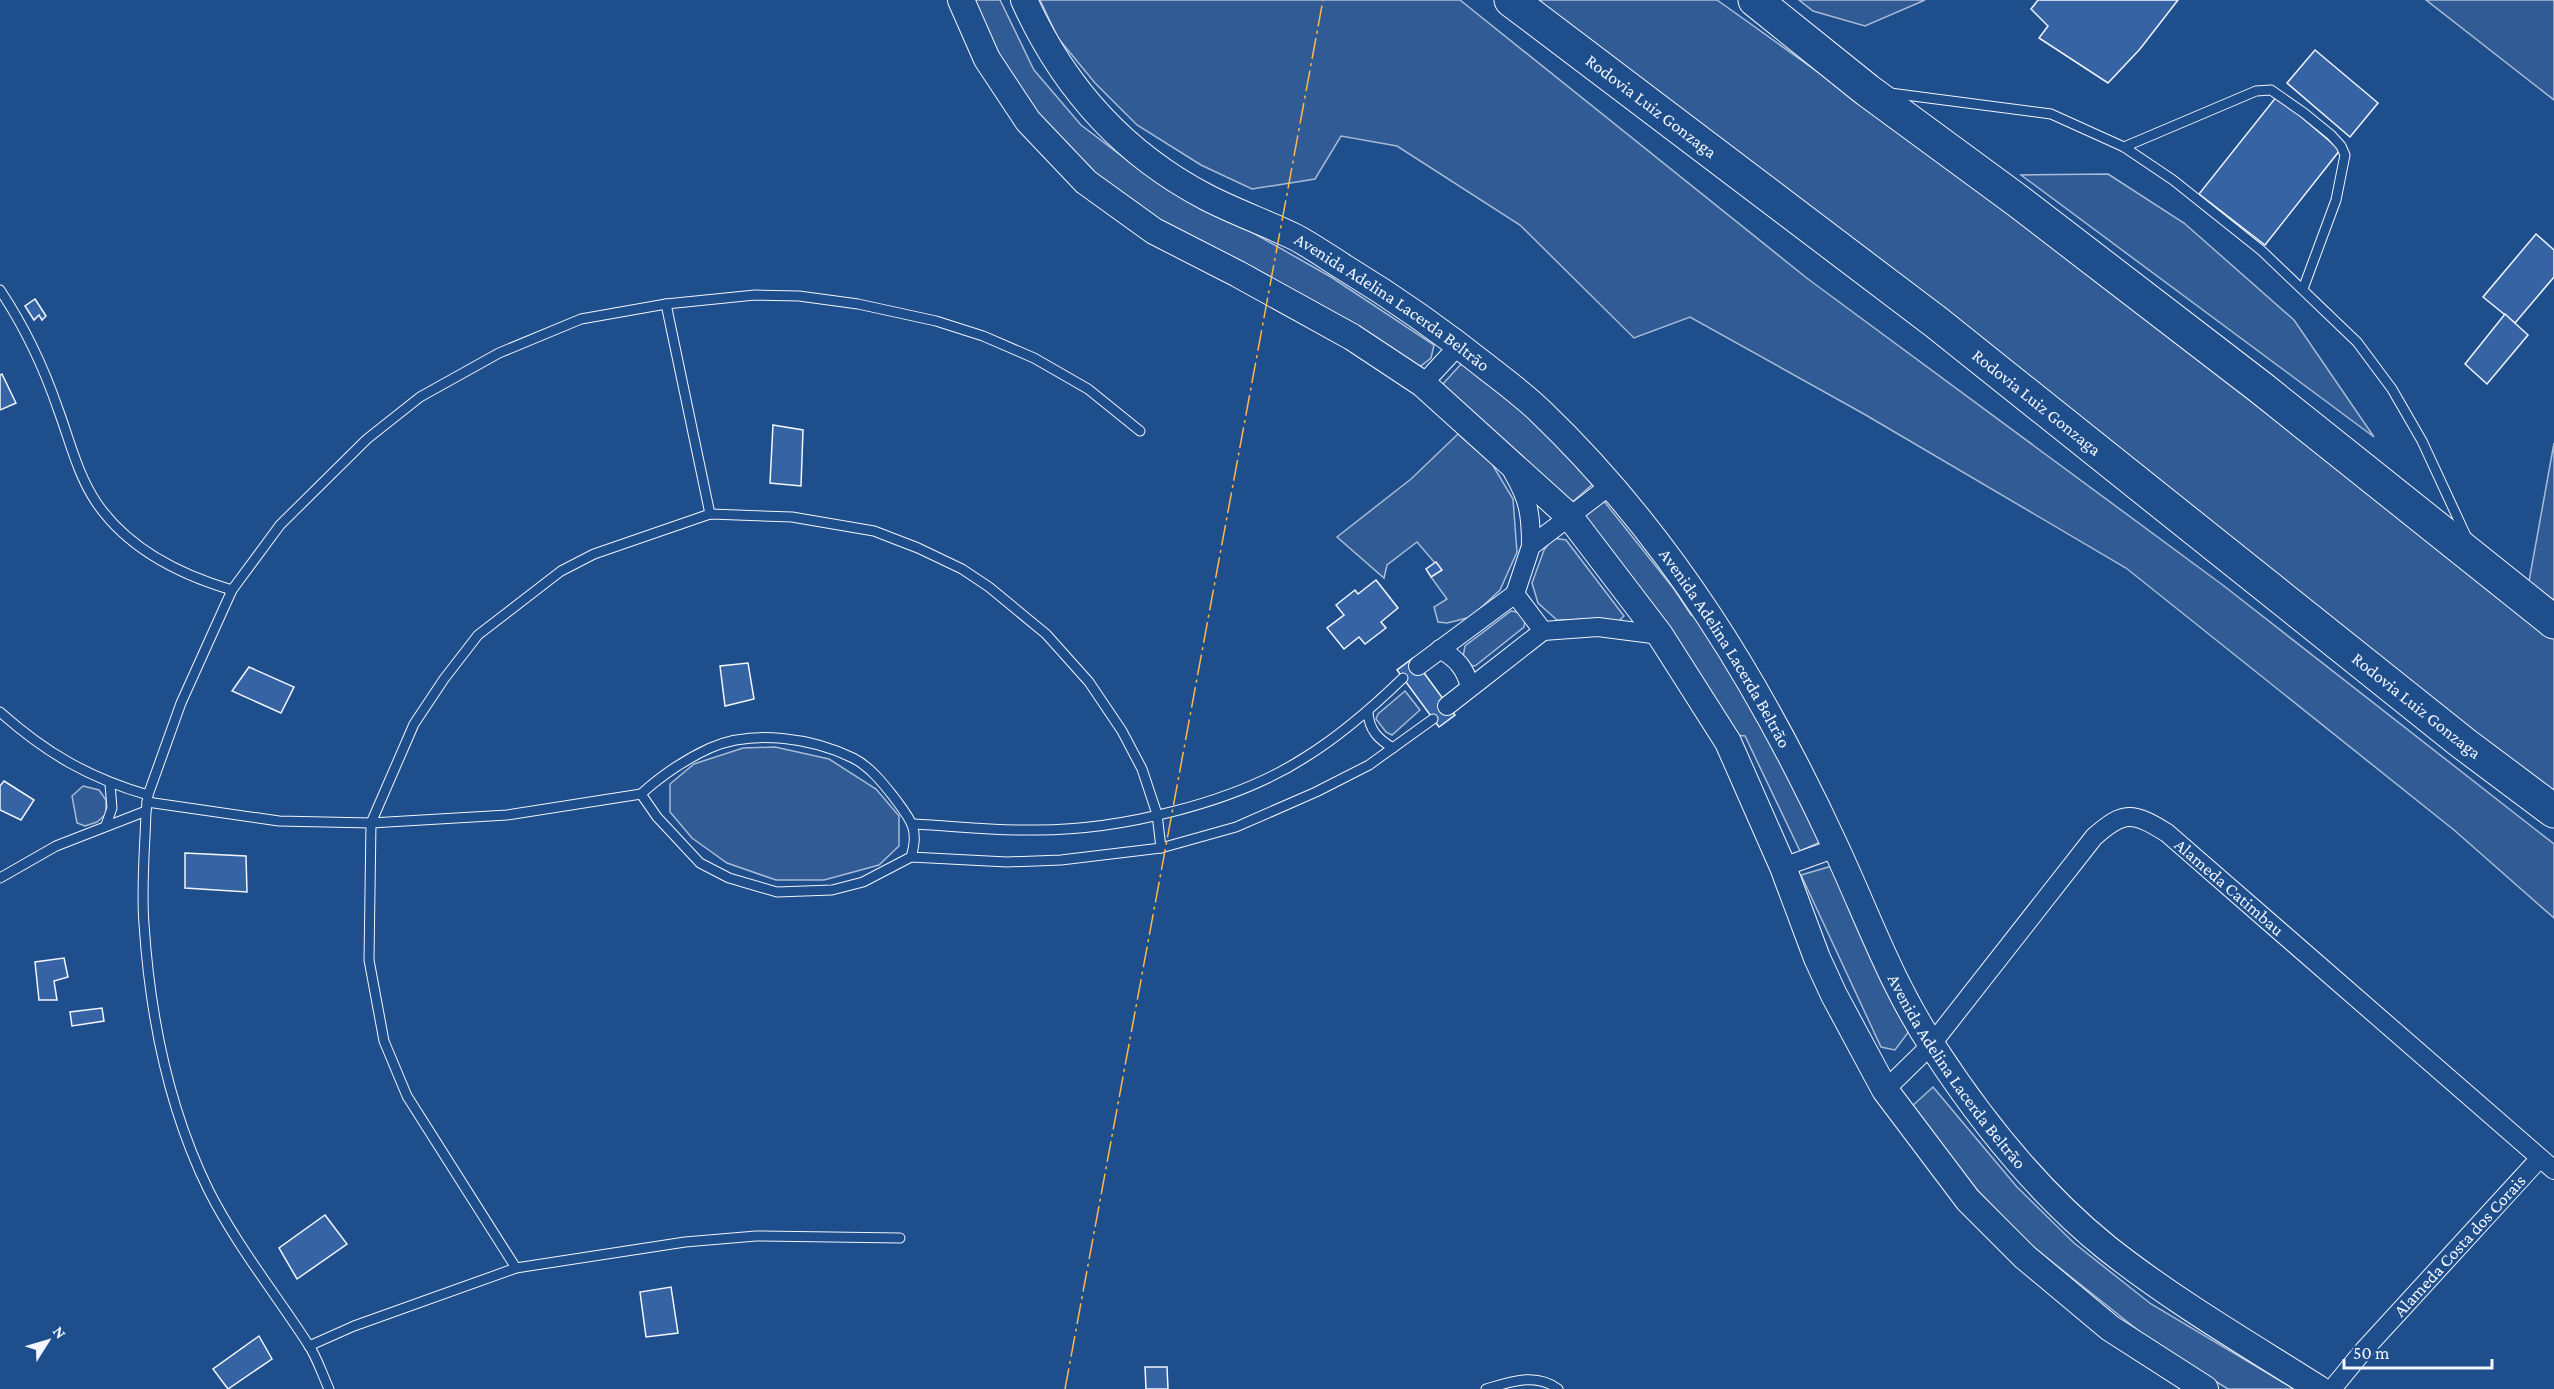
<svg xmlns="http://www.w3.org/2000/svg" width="2554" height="1389" viewBox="0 0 2554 1389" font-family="'Crimson Pro',serif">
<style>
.built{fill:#305b95;stroke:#a8bbd7;stroke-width:1.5}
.building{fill:#3563a3;stroke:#f2f6ff;stroke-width:1.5}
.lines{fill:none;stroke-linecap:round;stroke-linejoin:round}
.lane-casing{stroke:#f2f6ff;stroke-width:11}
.street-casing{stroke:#f2f6ff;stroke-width:20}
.secondary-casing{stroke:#f2f6ff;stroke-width:28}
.highway-casing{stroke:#f2f6ff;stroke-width:35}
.lane{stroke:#1f4e8c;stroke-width:9}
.street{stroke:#1f4e8c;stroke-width:18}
.secondary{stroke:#1f4e8c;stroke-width:26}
.highway{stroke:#1f4e8c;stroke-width:33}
.power{stroke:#ffb74d;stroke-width:1.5;stroke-dasharray:21 4.5 3 4.5;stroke-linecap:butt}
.labels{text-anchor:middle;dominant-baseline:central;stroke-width:4.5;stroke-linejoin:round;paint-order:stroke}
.street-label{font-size:18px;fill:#f2f6ff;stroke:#1f4e8c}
</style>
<rect width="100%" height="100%" fill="#1f4e8c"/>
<g class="built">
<path d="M 964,0 L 1000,0 L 1034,70 L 1081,125 L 1135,166 L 1331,277 L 1434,345 L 1431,358 L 1417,369 L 1137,211 L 1033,119 Z"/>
<path d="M 1040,0 L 1460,0 L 1808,279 L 2224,586 L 2554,844 L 2554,918 L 2454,830 L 2126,568 L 1864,414 L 1690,317 L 1634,338 L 1520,225 L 1397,146 L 1341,136 L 1315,179 L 1252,189 L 1201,165 L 1137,125 L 1095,83 L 1058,38 Z"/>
<path d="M 1532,0 L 1717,0 L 2260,387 L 2528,587 L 2554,443 L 2554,812 Z"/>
<path d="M 1799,0 L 1925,0 L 1865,26 L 1813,11 Z"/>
<path d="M 2426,0 L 2554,0 L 2554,100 Z"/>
<path d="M 2108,174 L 2184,223 L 2294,320 L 2374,437 L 2021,175 Z"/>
<path d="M 1463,362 L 1542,427 L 1595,482 L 1569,505 L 1515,450 L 1441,386 Z"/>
<path d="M 1458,434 L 1492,464 L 1513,499 L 1517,552 L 1500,590 L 1471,617 L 1447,623 L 1438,622 L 1434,607 L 1447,599 L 1431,577 L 1441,570 L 1417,542 L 1387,565 L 1384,578 L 1337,537 L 1411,479 Z"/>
<path d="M 1603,500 L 1674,589 L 1691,615 L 1708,624 L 1823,833 L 1818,843 L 1800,851 L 1745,736 L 1735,735 L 1581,515 Z"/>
<path d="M 1553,538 L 1566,540 L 1624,616 L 1616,624 L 1598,619 L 1557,620 L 1538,603 L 1532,583 L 1544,550 Z"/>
<path d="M 1511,611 L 1521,613 L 1525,621 L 1524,627 L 1475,666 L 1467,665 L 1463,657 L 1465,646 Z"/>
<path d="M 1405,691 L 1420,710 L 1392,735 L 1386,732 L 1376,719 L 1378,714 Z"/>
<path d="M 775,747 L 829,759 L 876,789 L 899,816 L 899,846 L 879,865 L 824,880 L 776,880 L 727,863 L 692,838 L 670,812 L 670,784 L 694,764 L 743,748 Z"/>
<path d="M 83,786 L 99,790 L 106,800 L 106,814 L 97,822 L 85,826 L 77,823 L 72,796 Z"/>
<path d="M 1832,866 L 1910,1030 L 1895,1050 L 1881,1047 L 1801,875 Z"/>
<path d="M 1933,1087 L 2017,1187 L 2074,1243 L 2151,1304 L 2294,1389 L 2228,1389 L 2159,1347 L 2027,1242 L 1978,1191 L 1911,1107 Z"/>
</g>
<g class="building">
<path d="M 2038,0 L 2178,0 L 2140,49 L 2108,83 L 2039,38 L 2048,26 L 2031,9 Z"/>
<path d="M 2315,50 L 2378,103 L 2350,137 L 2287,83 Z"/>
<path d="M 2277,96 L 2340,150 L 2265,245 L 2199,194 Z"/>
<path d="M 2536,234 L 2554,250 L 2554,277 L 2515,323 L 2483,297 Z"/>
<path d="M 35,299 L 46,316 L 42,320 L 39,315 L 34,320 L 25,306 Z"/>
<path d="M 2505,314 L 2528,335 L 2487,384 L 2465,364 Z"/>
<path d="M 2,374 L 16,403 L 0,410 L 0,375 Z"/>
<path d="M 773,425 L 803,430 L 801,486 L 770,483 Z"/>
<path d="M 1436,562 L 1442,570 L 1431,577 L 1426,569 Z"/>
<path d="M 1376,580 L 1398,608 L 1381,622 L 1386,628 L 1365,644 L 1359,637 L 1344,649 L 1327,628 L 1344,615 L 1336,605 L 1355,590 L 1358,594 Z"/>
<path d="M 1413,658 L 1455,715 L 1439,727 L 1397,670 Z"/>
<path d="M 748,663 L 754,699 L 725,706 L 720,666 Z"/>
<path d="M 249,667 L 294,687 L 281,713 L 232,691 Z"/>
<path d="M 4,781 L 34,800 L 21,820 L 0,810 L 0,786 Z"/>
<path d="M 185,853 L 246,856 L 247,892 L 185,888 Z"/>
<path d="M 64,958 L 68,977 L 54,981 L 57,1000 L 39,1000 L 35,962 Z"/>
<path d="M 102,1008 L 104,1021 L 72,1026 L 70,1012 Z"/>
<path d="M 325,1215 L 347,1244 L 297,1279 L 279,1248 Z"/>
<path d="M 671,1287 L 678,1333 L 646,1337 L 640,1292 Z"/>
<path d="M 259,1336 L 272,1359 L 228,1389 L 213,1369 Z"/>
<path d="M 1145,1367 L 1167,1367 L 1168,1389 L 1146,1389 Z"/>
</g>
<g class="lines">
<defs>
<g id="lane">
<path d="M 1890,93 L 2051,114 L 2124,147 L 2173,180 L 2262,251 L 2357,342 L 2392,389 L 2422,441 L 2467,538"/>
<path d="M 2124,147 L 2256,91 L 2271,90 L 2304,113 L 2331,135 L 2341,146 L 2345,155 L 2336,200 L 2303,289"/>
<path d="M 0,290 C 24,326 44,368 58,409 C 70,441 77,473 96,502 C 127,548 181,575 232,590"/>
<path d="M 666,304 L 710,514"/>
<path d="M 0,712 C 46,753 89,778 148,795"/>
<path d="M 1368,712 C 1369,730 1378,739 1393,748"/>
<path d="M 147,802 L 279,821 L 371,823 L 507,815 L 641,794"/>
<path d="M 914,824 C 955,826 996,831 1037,830 C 1120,830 1234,803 1304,758 C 1340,736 1372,708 1403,678"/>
<path d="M 106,825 L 112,808 L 110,784"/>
<path d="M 911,857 C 920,828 910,819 893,796 C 882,782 869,766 853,758 C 812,738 753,729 710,748 C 684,760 662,775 641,794 L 657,817 L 700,863 L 729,878 L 777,892 L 832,890 L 863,882 L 911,857 L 1007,862 L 1061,860 L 1161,848 L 1236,827 L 1316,792 L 1369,765 L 1433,719"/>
<path d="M 0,878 L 56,846 L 146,811"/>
<path d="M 516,1268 L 407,1096 L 384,1041 L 369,960 L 371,823 L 414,724 L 444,679 L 478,635 L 561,571 L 594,554 L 710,514 L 792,517 L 874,531 L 918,548 L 962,569 L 989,587 L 1046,634 L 1089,682 L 1122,731 L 1142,769 L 1157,814 L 1161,848"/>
<path d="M 309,1346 L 354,1326 L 516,1268 L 685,1242 L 756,1236 L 900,1238"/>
<path d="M 329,1389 C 322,1374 317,1357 308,1344 C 275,1293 237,1246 209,1191 C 168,1108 150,1016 144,924 C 141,887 145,848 146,811 L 148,795 L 181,703 L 232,590 L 280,525 L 367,439 L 420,397 L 499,353 L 581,319 L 666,304 L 755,295 L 799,296 L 858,304 L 936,321 L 983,336 L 1034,358 L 1088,389 L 1140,431"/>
<path d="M 1486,1389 C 1510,1382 1536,1372 1558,1389"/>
</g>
<g id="street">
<path d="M 1423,384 L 1459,345"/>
<path d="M 1513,473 C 1529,500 1531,515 1531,546"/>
<path d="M 1612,484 L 1531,546 L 1515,594 L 1543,631 L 1598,627 L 1660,635"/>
<path d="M 1440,649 C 1457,659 1465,668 1470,687"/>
<path d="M 1418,666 L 1515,594"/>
<path d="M 1447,706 L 1543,631"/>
<path d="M 1783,867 L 1836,848"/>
<path id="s1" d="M 1885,1090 L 1931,1045 L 2094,837 C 2124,810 2133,812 2167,833 L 2554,1170"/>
<path id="s2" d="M 2332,1389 L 2364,1350 L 2540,1158"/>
</g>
<g id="secondary">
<path d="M 961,0 L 987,59 L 1028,121 L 1086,182 L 1154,231 L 1238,274 L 1352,337 L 1423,384 L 1570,517 L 1660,635 L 1728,742 L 1783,867 L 1817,958 L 1834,995 L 1885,1090 L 1968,1200 L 2025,1257 L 2110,1328 L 2205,1389"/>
<path id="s3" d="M 1024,0 C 1063,87 1122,153 1206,197 C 1235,212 1266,223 1295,237 C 1312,246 1329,258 1345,268 C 1396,299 1443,332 1489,369 C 1507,383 1526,397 1542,413 C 1670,536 1762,687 1836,848 C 1868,917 1892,986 1935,1050 C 1982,1122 2040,1194 2107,1248 C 2174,1301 2248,1344 2319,1389"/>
</g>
<g id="highway">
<path id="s4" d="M 1511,0 L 1936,322 L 2463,743 L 2554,811"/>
<path d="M 1755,0 L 1867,90 L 2018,201 L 2260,387 L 2554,622"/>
</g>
</defs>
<use href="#lane" class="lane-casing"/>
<use href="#street" class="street-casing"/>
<use href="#secondary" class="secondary-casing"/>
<use href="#highway" class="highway-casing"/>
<use href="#lane" class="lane"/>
<use href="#street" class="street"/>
<use href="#secondary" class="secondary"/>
<use href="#highway" class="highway"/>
<path class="power" d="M 1065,1389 L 1323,0"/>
</g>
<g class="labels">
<g class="street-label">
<text stroke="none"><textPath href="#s4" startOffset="176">Rodovia Luiz Gonzaga</textPath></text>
<text stroke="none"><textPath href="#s3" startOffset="488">Avenida Adelina Lacerda Beltrão</textPath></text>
<text stroke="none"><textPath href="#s4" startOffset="662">Rodovia Luiz Gonzaga</textPath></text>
<text stroke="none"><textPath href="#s3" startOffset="974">Avenida Adelina Lacerda Beltrão</textPath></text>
<text stroke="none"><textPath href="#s4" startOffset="1148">Rodovia Luiz Gonzaga</textPath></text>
<text stroke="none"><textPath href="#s1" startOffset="494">Alameda Catimbau</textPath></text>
<text stroke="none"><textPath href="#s3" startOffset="1458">Avenida Adelina Lacerda Beltrão</textPath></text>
<text stroke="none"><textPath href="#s2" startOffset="192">Alameda Costa dos Corais</textPath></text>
</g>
</g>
<g transform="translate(48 1341) rotate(53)" stroke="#1f4e8c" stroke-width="4.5" paint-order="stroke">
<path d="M0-4.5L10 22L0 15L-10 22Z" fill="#f2f6ff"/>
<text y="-9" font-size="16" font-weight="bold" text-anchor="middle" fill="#f2f6ff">N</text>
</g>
<path d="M2344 1359v9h148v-9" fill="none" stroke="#f2f6ff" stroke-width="3"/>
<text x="2353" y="1359" font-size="18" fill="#f2f6ff" stroke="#1f4e8c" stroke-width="4.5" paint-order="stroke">50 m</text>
</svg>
